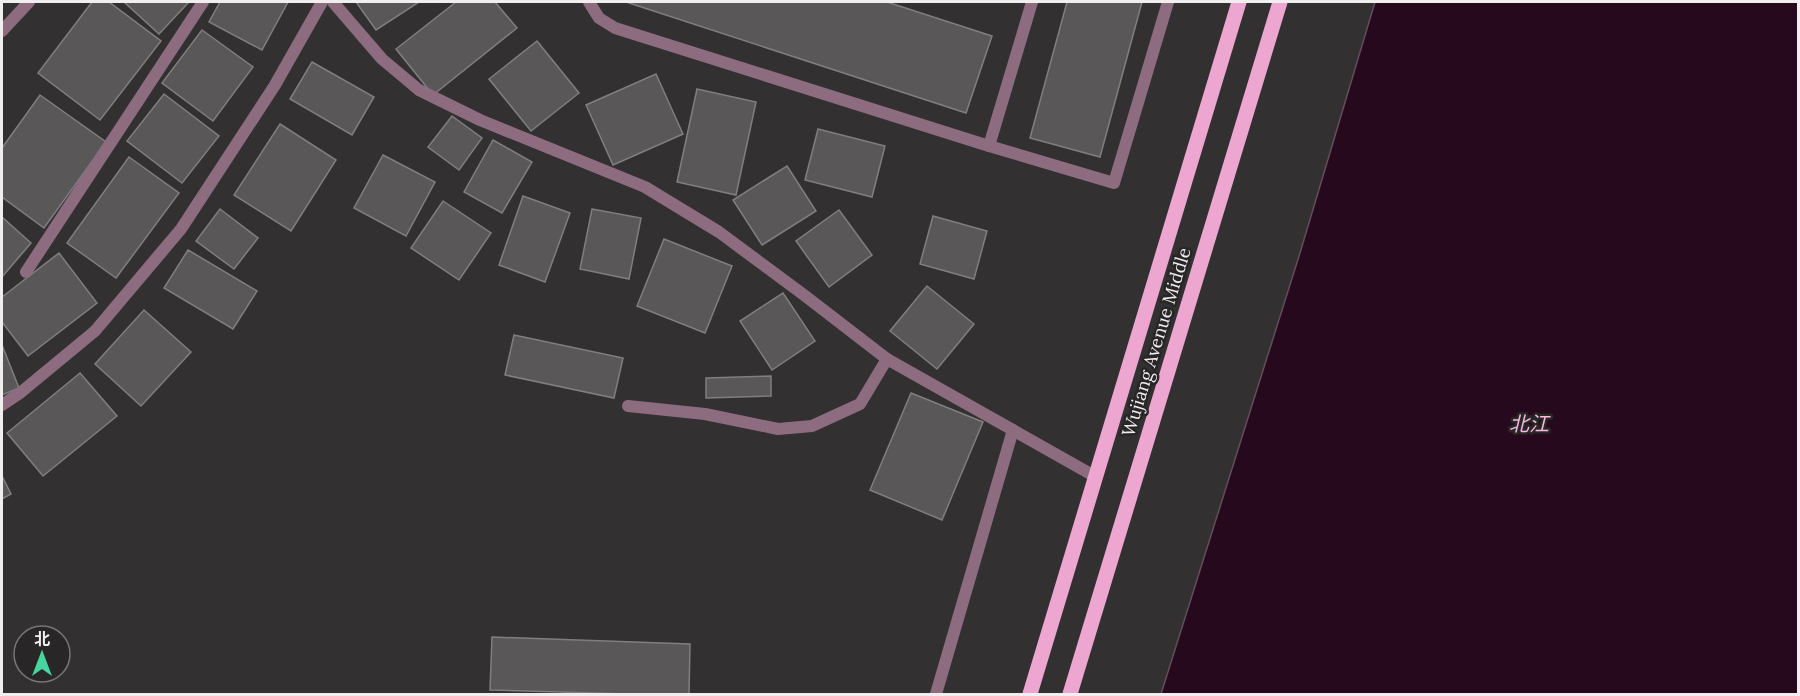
<svg xmlns="http://www.w3.org/2000/svg" width="1800" height="696" viewBox="0 0 1800 696" font-family="Lora,'Noto Sans SC',serif">
<style>
.water{fill:#26091c;stroke:#634e5b;stroke-width:1.5}
.building{fill:#595758;stroke:#817e80;stroke-width:1.5}
.lines{fill:none;stroke-linecap:round;stroke-linejoin:round}
.service{stroke:#8e6c80;stroke-width:12}
.minor{stroke:#8e6c80;stroke-width:12}
.primary{stroke:#eca6cf;stroke-width:15}
.labels{text-anchor:middle;dominant-baseline:central;stroke-width:5;stroke-linejoin:round;paint-order:stroke}
.street-label{font-size:18px;fill:#f0eeef;stroke:#282627}
.water-label{font-size:20px;font-style:italic;fill:#f6b8dc;stroke:#282627}
</style>
<rect width="100%" height="100%" fill="#323031"/>
<path class="water" d="M 1375,2 L 1798,2 L 1798,694 L 1161,694 L 1300,253 Z"/>
<g class="building">
<path d="M 92,2 L 109,2 L 161,41 L 100,120 L 38,73 Z"/>
<path d="M 124,2 L 186,2 L 188,3 L 159,34 Z"/>
<path d="M 220,2 L 288,2 L 262,50 L 209,22 Z"/>
<path d="M 356,2 L 419,2 L 376,30 Z"/>
<path d="M 456,2 L 495,2 L 517,28 L 433,95 L 396,49 Z"/>
<path d="M 626,2 L 887,2 L 992,36 L 966,113 Z"/>
<path d="M 1067,2 L 1142,2 L 1100,157 L 1030,138 Z"/>
<path d="M 202,30 L 253,67 L 213,121 L 162,83 Z"/>
<path d="M 537,41 L 579,93 L 531,131 L 489,79 Z"/>
<path d="M 312,62 L 374,97 L 352,135 L 290,99 Z"/>
<path d="M 656,74 L 683,134 L 613,165 L 586,105 Z"/>
<path d="M 697,89 L 756,102 L 736,195 L 677,182 Z"/>
<path d="M 164,94 L 219,136 L 182,183 L 127,141 Z"/>
<path d="M 40,95 L 106,142 L 44,228 L 2,197 L 2,148 Z"/>
<path d="M 452,116 L 482,138 L 459,170 L 428,147 Z"/>
<path d="M 280,124 L 336,160 L 291,231 L 234,195 Z"/>
<path d="M 818,129 L 885,146 L 872,197 L 805,180 Z"/>
<path d="M 493,140 L 532,162 L 502,213 L 464,192 Z"/>
<path d="M 383,155 L 435,182 L 406,236 L 354,208 Z"/>
<path d="M 129,157 L 179,193 L 116,278 L 67,243 Z"/>
<path d="M 787,166 L 816,211 L 762,245 L 733,200 Z"/>
<path d="M 523,196 L 570,213 L 545,282 L 499,265 Z"/>
<path d="M 443,201 L 491,233 L 459,280 L 411,248 Z"/>
<path d="M 220,209 L 258,238 L 234,269 L 196,241 Z"/>
<path d="M 592,209 L 641,218 L 629,279 L 580,269 Z"/>
<path d="M 839,210 L 872,255 L 829,287 L 796,241 Z"/>
<path d="M 933,216 L 987,231 L 974,279 L 920,264 Z"/>
<path d="M 2,217 L 31,243 L 2,277 Z"/>
<path d="M 664,239 L 732,266 L 705,333 L 637,306 Z"/>
<path d="M 188,250 L 257,291 L 233,329 L 164,288 Z"/>
<path d="M 59,253 L 97,303 L 28,356 L 2,322 L 2,297 Z"/>
<path d="M 927,286 L 974,324 L 937,369 L 890,331 Z"/>
<path d="M 783,293 L 815,341 L 772,370 L 740,321 Z"/>
<path d="M 144,310 L 191,352 L 141,406 L 95,364 Z"/>
<path d="M 514,335 L 623,358 L 614,398 L 505,375 Z"/>
<path d="M 2,345 L 19,388 L 2,395 Z"/>
<path d="M 80,373 L 117,416 L 43,476 L 7,433 Z"/>
<path d="M 771,376 L 771,396 L 706,398 L 706,378 Z"/>
<path d="M 911,393 L 983,422 L 942,520 L 870,490 Z"/>
<path d="M 2,476 L 11,494 L 2,499 Z"/>
<path d="M 492,637 L 690,644 L 689,694 L 630,694 L 490,690 Z"/>
</g>
<g class="lines">
<path class="service" d="M 989,146 L 1114,183 L 1168,2"/>
<g class="minor">
<path d="M 333,2 L 382,59 L 419,90 L 480,120 L 645,187 L 719,232 L 804,295 L 887,359 L 1096,477"/>
<path d="M 589,2 L 599,18 L 615,28 L 989,146 L 1032,2"/>
<path d="M 2,31 L 29,2"/>
<path d="M 26,272 L 203,2"/>
<path d="M 2,405 L 20,393 L 95,331 L 181,229 L 275,85 L 322,2"/>
<path d="M 628,406 L 705,414 L 778,429 L 812,426 L 860,404 L 887,359"/>
<path d="M 936,694 L 1013,430"/>
</g>
<g class="primary">
<path d="M 1030,694 L 1239,2"/>
<path d="M 1070,694 L 1280,2"/>
</g>
</g>
<g class="labels">
<g class="street-label">
<text transform="translate(1156 342) rotate(-73)">Wujiang Avenue Middle</text>
</g>
<g class="water-label">
<text x="1529" y="423">北江</text>
</g>
</g>
<rect width="1800" height="696" fill="none" stroke="#f0eeef" stroke-width="6"/>
<g transform="translate(42 654)"><circle r="28" fill="#282627" stroke="#787677" stroke-width="1.5"/>
<path d="M0-4.5L10 22L0 15L-10 22Z" fill="#47d49e"/>
<text y="-9" font-size="16" font-weight="bold" text-anchor="middle" fill="#f0eeef">北</text>
</g>
</svg>
